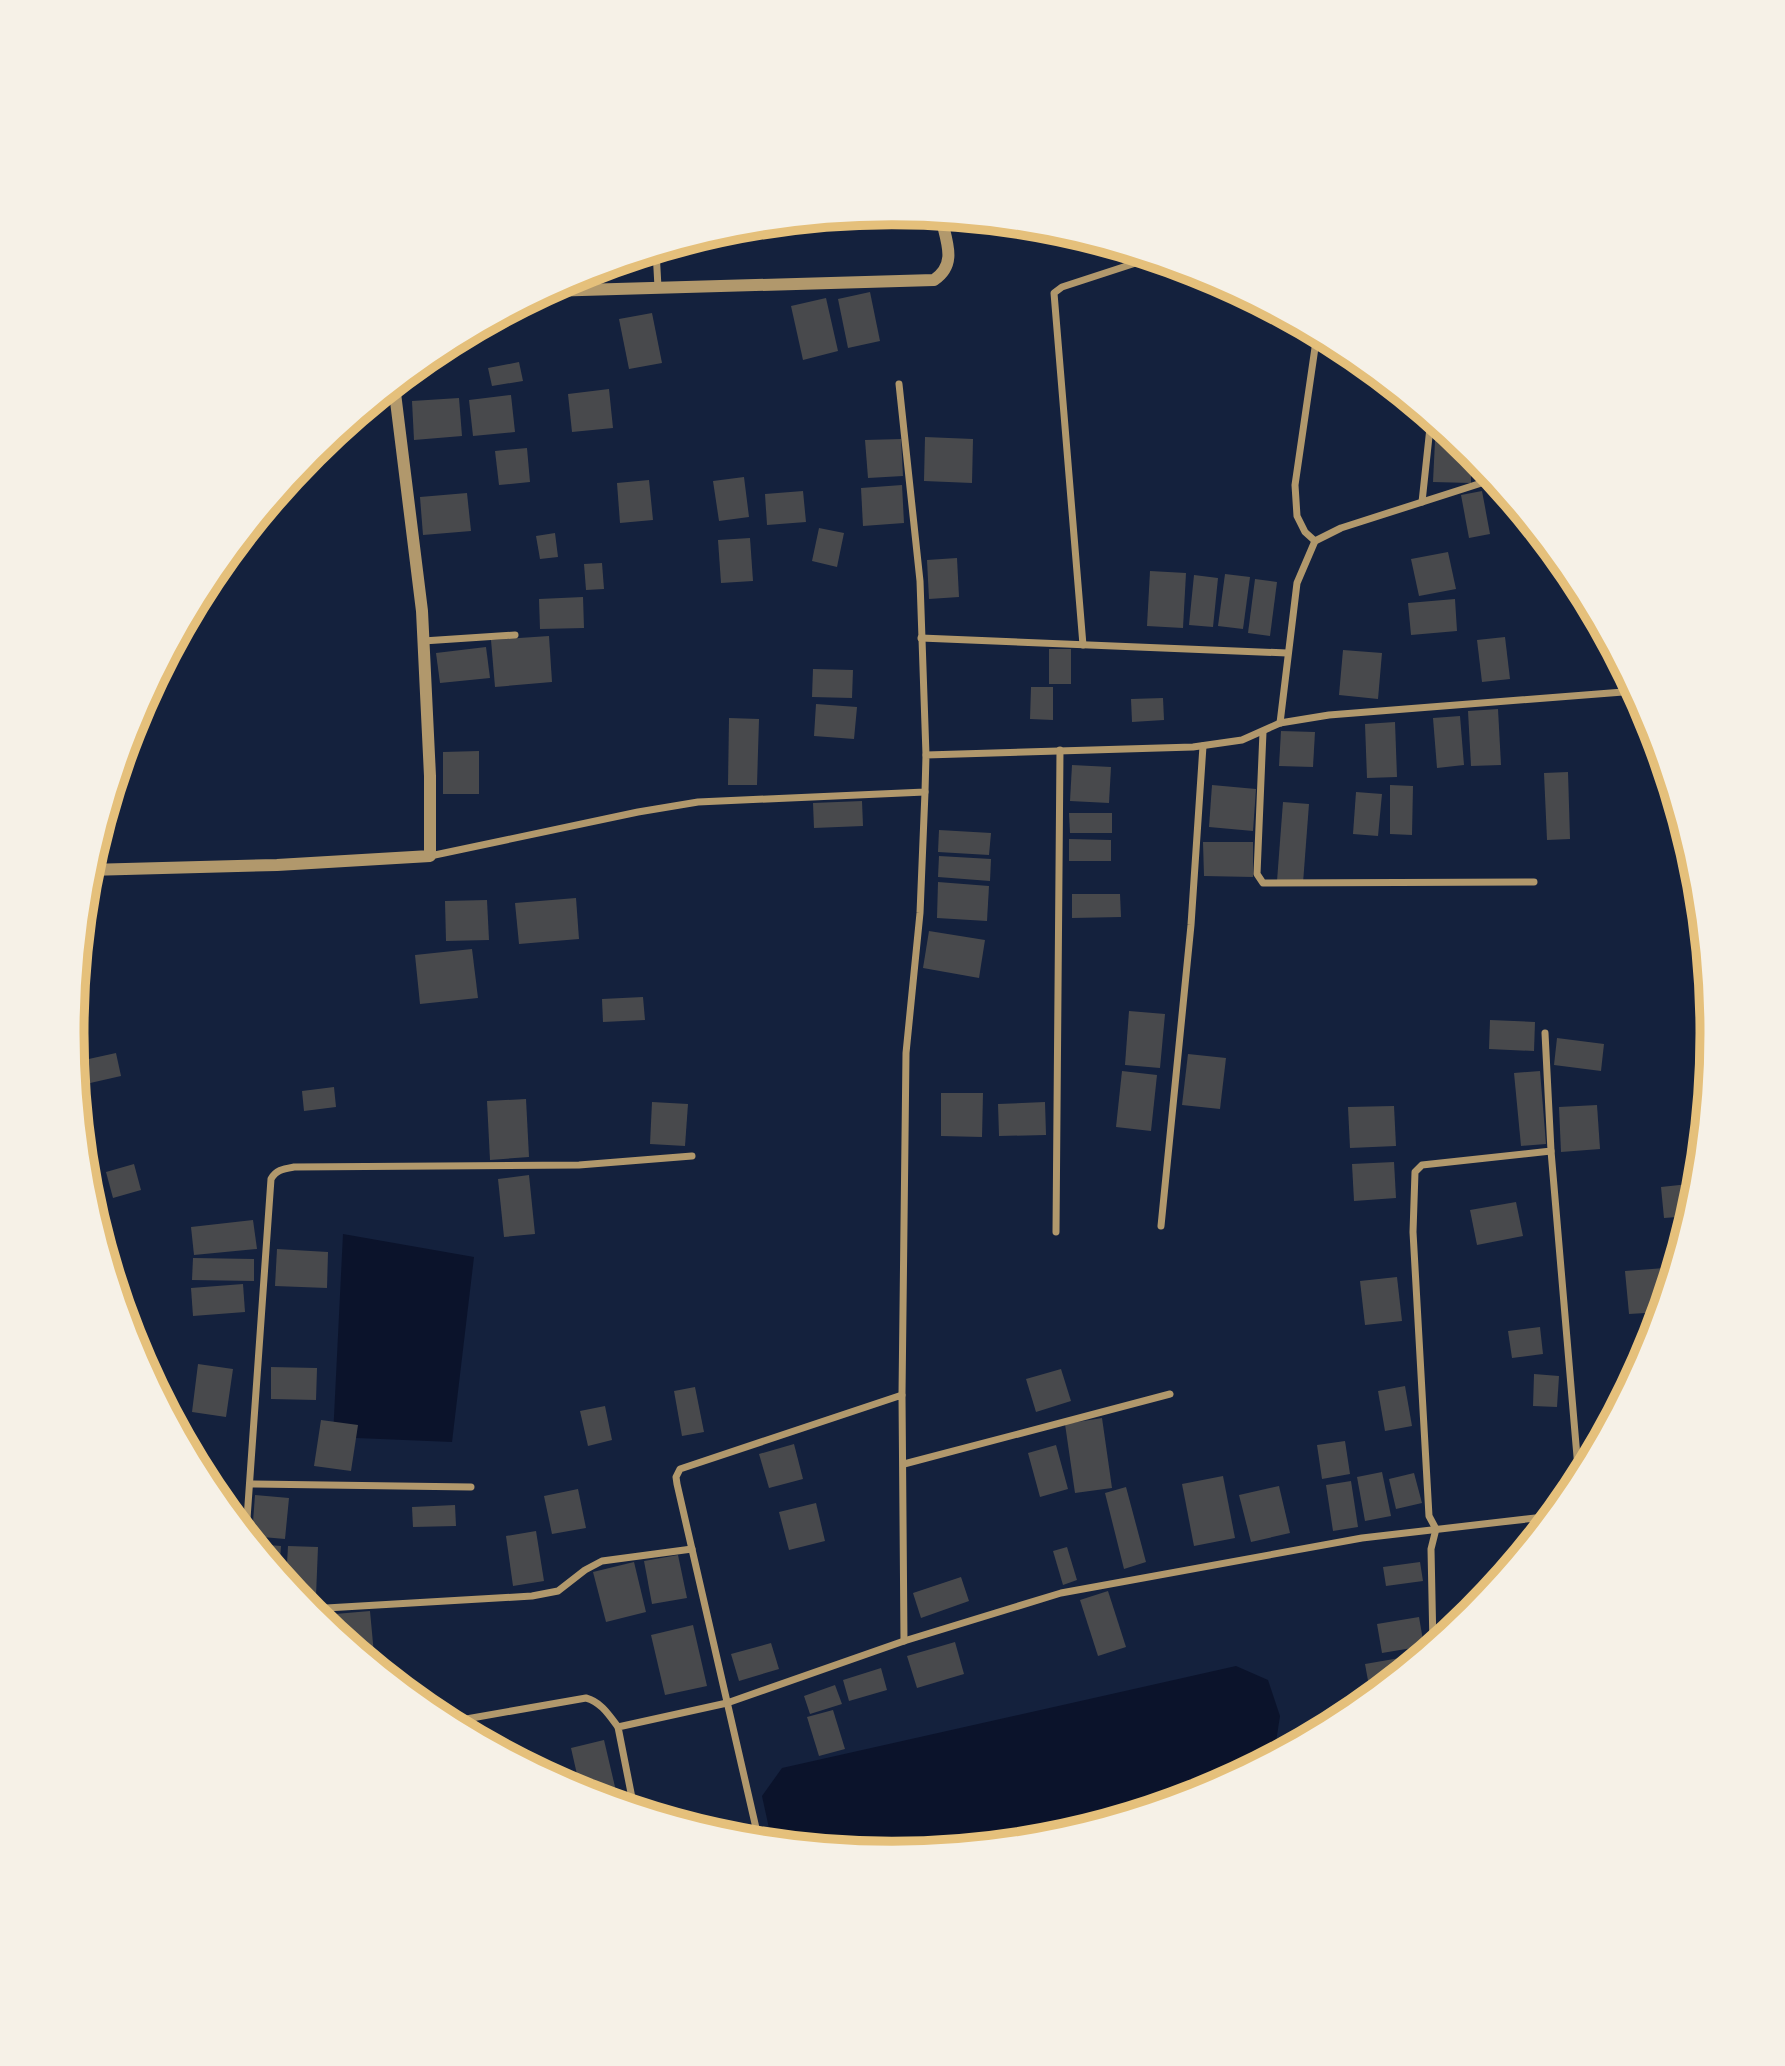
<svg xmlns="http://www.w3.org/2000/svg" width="1785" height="2066" viewBox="0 0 1785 2066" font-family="'Zilla Slab',serif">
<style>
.water{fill:#0b132b}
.building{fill:#48494c}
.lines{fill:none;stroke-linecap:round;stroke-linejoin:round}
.minor{stroke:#b1986c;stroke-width:7}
.tertiary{stroke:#b1986c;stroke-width:12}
.rim{fill:none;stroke:#e5c07b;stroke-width:9}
</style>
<rect width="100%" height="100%" fill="#14213d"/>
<g class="water">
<path d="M 343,1234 L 474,1257 L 452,1442 L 333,1437 Z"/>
<path d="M 1236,1666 L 1268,1680 L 1280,1716 L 1274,1755 L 1206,1791 L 1052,1838 L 892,1854 L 772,1842 L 762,1796 L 782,1768 Z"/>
</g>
<g class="building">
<path d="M 870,292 L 880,341 L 848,348 L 838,299 Z"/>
<path d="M 826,298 L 838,351 L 803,360 L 791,306 Z"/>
<path d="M 652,313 L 662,363 L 629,369 L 619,319 Z"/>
<path d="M 519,362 L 523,381 L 492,386 L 488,368 Z"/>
<path d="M 609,389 L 613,428 L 572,432 L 568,394 Z"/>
<path d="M 511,395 L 515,432 L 473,436 L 469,400 Z"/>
<path d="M 459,398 L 462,436 L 414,440 L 412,401 Z"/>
<path d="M 925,437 L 973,439 L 972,483 L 924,481 Z"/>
<path d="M 901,439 L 903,476 L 868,478 L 865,440 Z"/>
<path d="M 1435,441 L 1460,442 L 1471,452 L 1471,483 L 1433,482 Z"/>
<path d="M 527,448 L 530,482 L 499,485 L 495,451 Z"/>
<path d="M 744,477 L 749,517 L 719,521 L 713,481 Z"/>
<path d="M 649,480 L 653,520 L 620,523 L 617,483 Z"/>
<path d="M 902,485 L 904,523 L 863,526 L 861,488 Z"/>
<path d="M 803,491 L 806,522 L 767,525 L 765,494 Z"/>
<path d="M 1482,491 L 1490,534 L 1469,538 L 1461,495 Z"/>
<path d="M 467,493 L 471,531 L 423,535 L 420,497 Z"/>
<path d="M 819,528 L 844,533 L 837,567 L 812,561 Z"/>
<path d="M 555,533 L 558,557 L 540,559 L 536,536 Z"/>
<path d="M 750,538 L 753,581 L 721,583 L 718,540 Z"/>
<path d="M 1448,552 L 1456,589 L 1419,596 L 1411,559 Z"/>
<path d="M 957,558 L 959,597 L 929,599 L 927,560 Z"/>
<path d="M 602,563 L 604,589 L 586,590 L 584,564 Z"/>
<path d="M 1150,571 L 1186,573 L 1183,628 L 1147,626 Z"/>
<path d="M 1225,574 L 1250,577 L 1243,629 L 1218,626 Z"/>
<path d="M 1194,575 L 1218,578 L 1213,627 L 1189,625 Z"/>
<path d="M 1255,579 L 1277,582 L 1270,636 L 1248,633 Z"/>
<path d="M 583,597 L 584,628 L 540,629 L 539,599 Z"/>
<path d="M 1455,599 L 1457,631 L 1411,635 L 1408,603 Z"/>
<path d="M 549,636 L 552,682 L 495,687 L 491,640 Z"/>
<path d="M 1505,637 L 1510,679 L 1482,682 L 1477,640 Z"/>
<path d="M 486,647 L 490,678 L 440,683 L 436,653 Z"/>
<rect x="1049" y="649" width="22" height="35"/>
<path d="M 1343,650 L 1382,653 L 1378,699 L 1339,695 Z"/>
<path d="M 813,669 L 853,670 L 852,698 L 812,697 Z"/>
<path d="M 1031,687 L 1053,687 L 1053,720 L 1030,719 Z"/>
<path d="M 1163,698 L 1164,720 L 1132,722 L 1131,699 Z"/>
<path d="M 816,704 L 857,707 L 854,739 L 814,736 Z"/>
<path d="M 1498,709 L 1501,765 L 1471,766 L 1468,711 Z"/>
<path d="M 1460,716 L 1464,765 L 1437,768 L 1433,718 Z"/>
<path d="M 729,718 L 759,719 L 757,785 L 728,785 Z"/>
<path d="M 1395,722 L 1397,777 L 1367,778 L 1365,724 Z"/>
<path d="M 1281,731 L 1315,732 L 1313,767 L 1279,766 Z"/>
<path d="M 479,751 L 479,794 L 443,794 L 443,752 Z"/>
<path d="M 1072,765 L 1111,767 L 1109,803 L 1070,801 Z"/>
<path d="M 1568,772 L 1570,839 L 1547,840 L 1544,773 Z"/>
<path d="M 1212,785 L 1256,789 L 1253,831 L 1209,827 Z"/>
<path d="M 1390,785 L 1413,786 L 1412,835 L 1390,834 Z"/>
<path d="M 1356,792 L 1382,794 L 1378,836 L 1353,834 Z"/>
<path d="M 862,801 L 863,826 L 814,828 L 813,803 Z"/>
<path d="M 1283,802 L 1309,804 L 1303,883 L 1277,881 Z"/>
<path d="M 1069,813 L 1112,813 L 1112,833 L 1070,833 Z"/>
<path d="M 939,830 L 991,833 L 989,855 L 938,852 Z"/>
<path d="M 1069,839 L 1111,840 L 1111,861 L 1069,861 Z"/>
<path d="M 1203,842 L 1253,842 L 1253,877 L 1204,876 Z"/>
<path d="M 939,856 L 991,859 L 990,881 L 938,877 Z"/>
<path d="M 938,882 L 989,886 L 987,921 L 937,918 Z"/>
<path d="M 1072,894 L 1120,894 L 1121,917 L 1072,918 Z"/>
<path d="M 576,898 L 579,939 L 519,944 L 515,903 Z"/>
<path d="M 487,900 L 489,940 L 446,941 L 445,901 Z"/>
<path d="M 929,931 L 985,940 L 979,978 L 923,968 Z"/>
<path d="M 472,949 L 478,998 L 420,1004 L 415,955 Z"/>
<path d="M 643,997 L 645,1020 L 603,1022 L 602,999 Z"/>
<path d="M 1129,1011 L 1165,1014 L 1160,1068 L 1125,1065 Z"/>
<path d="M 1490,1020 L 1535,1022 L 1534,1051 L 1489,1049 Z"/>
<path d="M 1557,1038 L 1604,1044 L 1601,1071 L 1554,1065 Z"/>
<path d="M 116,1053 L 121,1076 L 77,1086 L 75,1062 Z"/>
<path d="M 1188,1054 L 1226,1058 L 1220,1109 L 1182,1105 Z"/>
<path d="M 1122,1071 L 1157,1075 L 1151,1131 L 1116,1127 Z"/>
<path d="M 1540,1071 L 1546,1144 L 1521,1146 L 1514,1073 Z"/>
<path d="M 334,1087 L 336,1107 L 304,1111 L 302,1091 Z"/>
<path d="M 941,1093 L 983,1093 L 982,1137 L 941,1136 Z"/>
<path d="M 526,1099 L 529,1157 L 490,1160 L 487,1101 Z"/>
<path d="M 652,1102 L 688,1104 L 685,1146 L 650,1144 Z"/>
<path d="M 1045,1102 L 1046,1135 L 999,1136 L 998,1104 Z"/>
<path d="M 1597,1105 L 1600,1149 L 1561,1152 L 1559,1107 Z"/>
<path d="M 1394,1106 L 1396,1146 L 1350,1148 L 1348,1107 Z"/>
<path d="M 1394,1162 L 1396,1198 L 1354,1201 L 1352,1164 Z"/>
<path d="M 134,1164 L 141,1190 L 113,1198 L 106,1172 Z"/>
<path d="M 529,1175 L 535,1234 L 504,1237 L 498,1179 Z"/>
<path d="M 1698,1183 L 1691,1216 L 1664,1218 L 1661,1187 Z"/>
<path d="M 1516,1202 L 1523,1236 L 1477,1245 L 1470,1210 Z"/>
<path d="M 253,1220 L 257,1249 L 194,1255 L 191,1227 Z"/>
<path d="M 277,1249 L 328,1252 L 327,1288 L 275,1286 Z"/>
<path d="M 193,1258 L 254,1259 L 254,1281 L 192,1280 Z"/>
<path d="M 1665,1268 L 1667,1293 L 1662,1312 L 1629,1314 L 1625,1271 Z"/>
<path d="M 1397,1277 L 1402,1321 L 1365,1325 L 1360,1281 Z"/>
<path d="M 243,1284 L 245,1312 L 193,1316 L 191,1288 Z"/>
<path d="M 1540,1327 L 1543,1354 L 1512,1358 L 1508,1331 Z"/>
<path d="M 198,1364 L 233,1369 L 226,1417 L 192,1412 Z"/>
<path d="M 271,1367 L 317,1368 L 316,1400 L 271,1399 Z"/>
<path d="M 1061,1369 L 1071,1401 L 1036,1412 L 1026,1379 Z"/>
<path d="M 1534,1374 L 1559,1376 L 1557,1407 L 1533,1406 Z"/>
<path d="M 1405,1386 L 1412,1426 L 1385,1431 L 1378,1391 Z"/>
<path d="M 695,1387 L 704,1432 L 682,1436 L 674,1391 Z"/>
<path d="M 605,1406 L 612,1440 L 588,1446 L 580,1411 Z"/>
<path d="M 1102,1418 L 1112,1488 L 1075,1493 L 1065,1424 Z"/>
<path d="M 321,1420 L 358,1425 L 351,1471 L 314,1466 Z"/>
<path d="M 1345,1441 L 1350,1474 L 1322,1479 L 1317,1445 Z"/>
<path d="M 794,1444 L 803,1479 L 769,1488 L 759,1454 Z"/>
<path d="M 1056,1445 L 1068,1489 L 1040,1497 L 1028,1453 Z"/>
<path d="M 1382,1472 L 1391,1516 L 1365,1521 L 1357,1477 Z"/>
<path d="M 1414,1473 L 1422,1503 L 1396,1509 L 1389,1479 Z"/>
<path d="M 203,1476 L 222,1478 L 220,1501 L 210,1489 Z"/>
<path d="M 1223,1476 L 1235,1538 L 1194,1546 L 1182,1484 Z"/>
<path d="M 1351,1481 L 1358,1527 L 1333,1531 L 1326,1485 Z"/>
<path d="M 1279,1486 L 1290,1533 L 1251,1542 L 1239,1495 Z"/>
<path d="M 1126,1487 L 1146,1562 L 1124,1569 L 1105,1493 Z"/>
<path d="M 578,1489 L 586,1528 L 552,1534 L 544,1496 Z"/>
<path d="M 255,1495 L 289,1498 L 285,1539 L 252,1536 Z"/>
<path d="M 816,1503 L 825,1541 L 789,1550 L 779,1512 Z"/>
<path d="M 455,1505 L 456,1526 L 413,1527 L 412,1507 Z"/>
<path d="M 536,1531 L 544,1581 L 513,1586 L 506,1536 Z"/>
<path d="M 255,1544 L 281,1546 L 279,1573 Z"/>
<path d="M 288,1546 L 318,1547 L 316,1596 L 297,1595 L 286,1582 Z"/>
<path d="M 1067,1547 L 1077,1580 L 1063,1585 L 1053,1551 Z"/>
<path d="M 678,1555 L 687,1598 L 652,1604 L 644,1561 Z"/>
<path d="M 634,1562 L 646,1612 L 606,1622 L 593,1572 Z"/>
<path d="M 1420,1562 L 1423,1581 L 1386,1586 L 1383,1567 Z"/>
<path d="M 961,1577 L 969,1601 L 921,1618 L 913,1593 Z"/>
<path d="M 1108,1591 L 1126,1647 L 1098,1656 L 1080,1600 Z"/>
<path d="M 370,1611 L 375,1665 L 336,1633 L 335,1614 Z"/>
<path d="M 1419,1617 L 1424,1646 L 1382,1653 L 1377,1624 Z"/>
<path d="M 693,1625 L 707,1686 L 665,1695 L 651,1635 Z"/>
<path d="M 955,1642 L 964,1674 L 917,1688 L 907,1656 Z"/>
<path d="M 771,1643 L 779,1669 L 739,1681 L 731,1654 Z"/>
<path d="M 1417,1655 L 1418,1658 L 1371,1697 L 1365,1664 Z"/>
<path d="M 881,1668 L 887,1690 L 849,1701 L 843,1680 Z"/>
<path d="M 835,1685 L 842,1704 L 810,1714 L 804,1696 Z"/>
<path d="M 833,1710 L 845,1749 L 819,1756 L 807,1717 Z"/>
<path d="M 604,1740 L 619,1804 L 581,1792 L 571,1748 Z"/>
</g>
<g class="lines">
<g class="minor">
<path d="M 656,251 L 658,287"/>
<path d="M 899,384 L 920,581 L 926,755"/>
<path d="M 1422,502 L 1431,418"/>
<path d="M 1315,541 L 1305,532 L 1297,516 L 1295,485 L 1317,334"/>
<path d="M 921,638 L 1287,653"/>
<path d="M 423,641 L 515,635"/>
<path d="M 1083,645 L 1054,293 L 1062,287 L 1151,258"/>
<path d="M 1280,723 L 1297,583 L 1315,541 L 1341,528 L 1494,479"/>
<path d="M 1263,732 L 1257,874 L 1263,883 L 1534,882"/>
<path d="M 430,856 L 638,812 L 698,802 L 925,792 L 926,755 L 1193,747 L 1242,740 L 1280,723 L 1329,715 L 1636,691"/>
<path d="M 1551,1151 L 1579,1480"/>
<path d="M 1161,1226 L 1191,925 L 1203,746"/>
<path d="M 1056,1232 L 1060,750"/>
<path d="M 902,1395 L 906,1053 L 920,913 L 925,792"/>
<path d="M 904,1464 L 1170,1394"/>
<path d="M 250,1484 L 471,1487"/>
<path d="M 246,1533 L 271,1179 C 276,1170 283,1169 294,1167 L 579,1165 L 692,1156"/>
<path d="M 309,1609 L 532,1596 L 558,1591 L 585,1570 L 602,1561 L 692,1549"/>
<path d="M 1433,1646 L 1431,1549 L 1436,1529 L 1429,1516 L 1413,1232 L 1415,1172 L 1422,1165 L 1551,1151 L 1545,1033"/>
<path d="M 449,1722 L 586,1698 C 601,1702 609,1715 618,1727"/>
<path d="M 634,1808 L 618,1727 L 727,1703 L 904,1641 L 1061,1593 L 1362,1538 L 1553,1516"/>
<path d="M 759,1841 L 677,1484 L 676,1477 L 680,1469 L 902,1395 L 904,1641"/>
</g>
<g class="tertiary">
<path d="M 547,291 L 934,280 C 958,264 946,241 941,217"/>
<path d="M 88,870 L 277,865 L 430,856 L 430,776 L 422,611 L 394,385"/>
</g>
</g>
<path d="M0 0H1785V2066H0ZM84 1033a808 808 0 1 1 1616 0a808 808 0 1 1-1616 0Z" fill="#f6f1e7" fill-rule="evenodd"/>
<path class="rim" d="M84 1033a808 808 0 1 1 1616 0a808 808 0 1 1-1616 0Z"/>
</svg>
